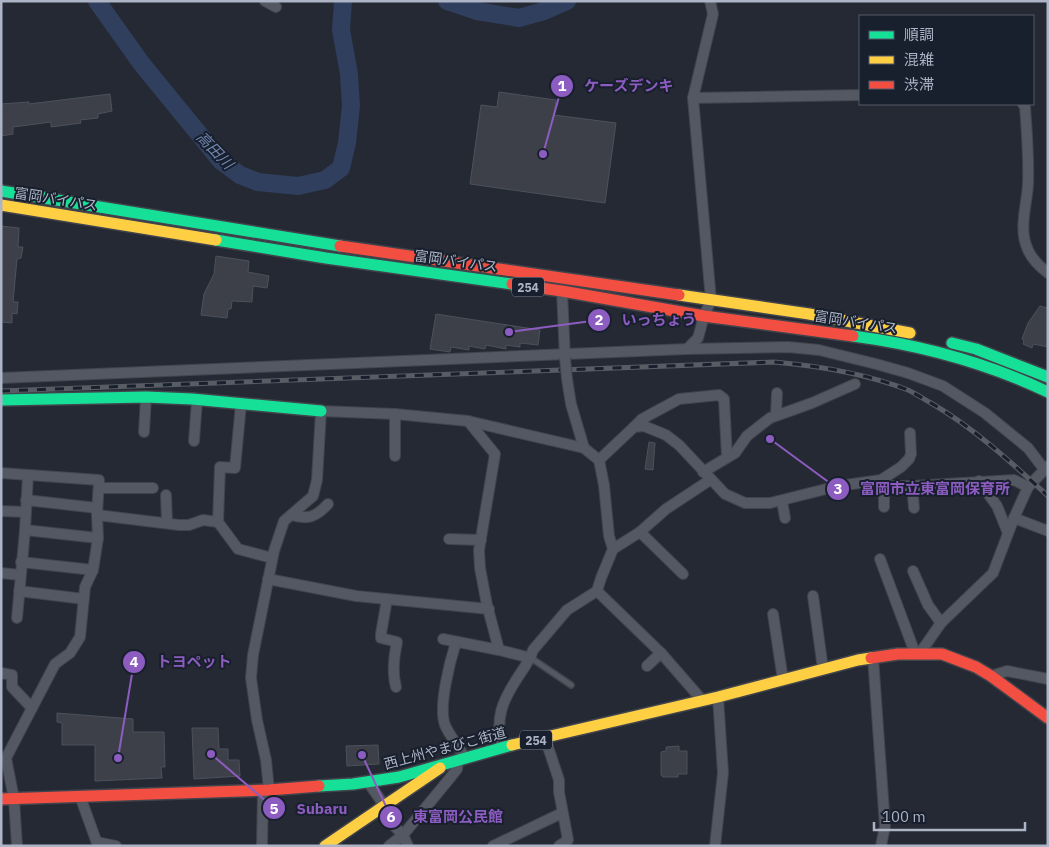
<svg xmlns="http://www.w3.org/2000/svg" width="1049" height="847" viewBox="0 0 1049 847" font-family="'IBM Plex Sans','Noto Sans JP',sans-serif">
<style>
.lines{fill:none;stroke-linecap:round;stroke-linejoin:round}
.river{stroke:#303f5d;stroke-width:18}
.building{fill:#3d4049;stroke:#4c515b}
.lane-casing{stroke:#41444c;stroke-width:8}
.street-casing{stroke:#41444c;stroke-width:12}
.fast-casing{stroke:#41444c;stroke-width:14}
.slow-casing{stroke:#41444c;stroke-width:14}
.jam-casing{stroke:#41444c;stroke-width:14}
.lane{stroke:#545862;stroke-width:5}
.street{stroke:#545862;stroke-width:10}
.fast{stroke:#16e098;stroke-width:11}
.slow{stroke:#ffcf43;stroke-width:11}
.jam{stroke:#f24e42;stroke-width:11}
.rail-casing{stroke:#585c64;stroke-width:5}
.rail{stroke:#181f2d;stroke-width:3;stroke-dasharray:9;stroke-linecap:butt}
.street-bridge-casing{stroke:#41444c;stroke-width:12;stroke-linecap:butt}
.street-bridge{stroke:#545862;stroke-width:10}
.labels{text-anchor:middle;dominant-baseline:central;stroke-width:4;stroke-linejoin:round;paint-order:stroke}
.shield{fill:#181f2d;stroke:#808798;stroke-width:1}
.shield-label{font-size:12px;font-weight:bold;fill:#adb4c6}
.street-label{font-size:14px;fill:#adb4c6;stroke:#181f2d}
.water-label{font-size:15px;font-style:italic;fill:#7387b0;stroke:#181f2d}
.leader{fill:none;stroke:#8c5cc1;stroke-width:2}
.callout-dot{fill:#8c5cc1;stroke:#181f2d;stroke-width:2}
.mark-label{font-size:15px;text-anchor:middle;font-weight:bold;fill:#fff}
.callout-label{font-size:15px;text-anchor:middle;font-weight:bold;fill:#8c5cc1;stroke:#181f2d;stroke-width:4;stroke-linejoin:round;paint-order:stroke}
</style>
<rect width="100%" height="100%" fill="#252933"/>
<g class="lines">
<g class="river">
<path d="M 97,1 L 141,63 L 221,161 L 240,175 L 258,182 L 298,186 L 325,180 L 341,168 L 347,143 L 351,106 L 349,74 L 341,30 L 343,1"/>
<path d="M 447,1 L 477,11 L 519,18 L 544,11 L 567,1"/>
</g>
</g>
<g class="building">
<path d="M 499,92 L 556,100 L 554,115 L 616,123 L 605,203 L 470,184 L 481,105 L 497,107 Z"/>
<path d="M 110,94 L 112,111 L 98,114 L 98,118 L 80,120 L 81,123 L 51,127 L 51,122 L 13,127 L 13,134 L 1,136 L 1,104 L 29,102 L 29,104 Z"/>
<path d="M 1,226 L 19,228 L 18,247 L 23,247 L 21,258 L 17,259 L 13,302 L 18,302 L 17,314 L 12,313 L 12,323 L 1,322 Z"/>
<path d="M 216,256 L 249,261 L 248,272 L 269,276 L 267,288 L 253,286 L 252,302 L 232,301 L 231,309 L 228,309 L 227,318 L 201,315 L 204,294 L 214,274 Z"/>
<path d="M 1040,306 L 1048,308 L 1048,347 L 1033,344 L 1032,348 L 1023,344 L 1024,340 L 1022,339 L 1028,323 Z"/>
<path d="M 436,314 L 540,330 L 538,345 L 520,343 L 520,347 L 506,345 L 506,349 L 486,345 L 485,349 L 469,346 L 469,350 L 451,347 L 450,352 L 430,349 Z"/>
<path d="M 649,442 L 655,443 L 653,470 L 645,469 Z"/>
<path d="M 57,713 L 133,719 L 133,732 L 164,732 L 165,767 L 161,767 L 162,778 L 95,781 L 95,745 L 62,745 L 62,723 L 57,722 Z"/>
<path d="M 192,728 L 218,728 L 219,749 L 228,749 L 228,760 L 239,760 L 240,776 L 194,779 Z"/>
<path d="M 378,745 L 379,764 L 347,766 L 346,746 Z"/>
<path d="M 679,746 L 679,751 L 687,751 L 687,774 L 678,774 L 678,777 L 663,777 L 661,775 L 661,752 L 666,751 L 666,747 Z"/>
</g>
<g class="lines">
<defs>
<path id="lane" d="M 531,658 L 571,685"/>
<g id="street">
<path d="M 265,1 L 276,7"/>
<path d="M 693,98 L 860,95"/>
<path d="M 1023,104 L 1025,107 C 1027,133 1029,158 1028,184 C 1027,205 1018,229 1028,250 C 1032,259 1040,267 1048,273"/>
<path d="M 562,291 L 565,358"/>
<path d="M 687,349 L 698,338 L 704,316 L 711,300 L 693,98 L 713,14 L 710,1"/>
<path d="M 1,378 L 687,349 L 788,347 L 819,350 L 876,364 L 908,373 L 943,386 L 985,413 L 1028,448 L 1044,469"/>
<path d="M 567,379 L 571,404 L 584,448"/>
<path d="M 241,404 L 235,468 L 220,467 L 218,522 L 238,549 L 272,558"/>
<path d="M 395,414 L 395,456"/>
<path d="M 776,415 L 777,393"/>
<path d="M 468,421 L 495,454 L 479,550 L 480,568 L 487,605 L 499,650 L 531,658"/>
<path d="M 634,427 L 642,419 L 679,399 L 719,395 L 724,399 L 727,457"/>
<path d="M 144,432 L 146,397"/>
<path d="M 194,441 L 197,400"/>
<path d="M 599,460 L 634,427 L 644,426 L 666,435 L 679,445 L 725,494 L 745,503 L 770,503 L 838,486 L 881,480 L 901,467 L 909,459 L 911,454 L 910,433"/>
<path d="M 703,472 L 735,453 L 747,436 L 770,418 L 812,403 L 855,384"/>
<path d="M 1,473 L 99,480 L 97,515 L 98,538 L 93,570 L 85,587 L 80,637 L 70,653 L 55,664 L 6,758 L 14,799 L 17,846"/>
<path d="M 881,480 L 889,486 L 912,486 L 1014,480 L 1028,487"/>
<path d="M 979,481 L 997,506 L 1008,533"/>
<path d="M 912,486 L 914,508"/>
<path d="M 99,488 L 153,488"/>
<path d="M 166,495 L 167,523"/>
<path d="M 26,500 L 97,508"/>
<path d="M 782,501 L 785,518"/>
<path d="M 884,507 L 884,489 L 886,484"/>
<path d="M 1,511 L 25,512"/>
<path d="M 97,515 L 179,525 L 189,525 L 203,520 L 218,522"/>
<path d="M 291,515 C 308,520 316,517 328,504"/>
<path d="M 1014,518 L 1048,531"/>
<path d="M 25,530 L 98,538"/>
<path d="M 640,532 L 683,574"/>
<path d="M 449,539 L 481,540"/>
<path d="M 613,549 L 640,532 L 666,509 L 710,480"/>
<path d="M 880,559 L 915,653"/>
<path d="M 21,562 L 93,570"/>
<path d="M 913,571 L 928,605 L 941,623"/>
<path d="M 1,573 L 20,575"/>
<path d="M 268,579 L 356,596 L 489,609"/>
<path d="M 19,591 L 84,599"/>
<path d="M 597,591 L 661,653 L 702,700"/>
<path d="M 813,596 L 823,669"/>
<path d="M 387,599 L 381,634 L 381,638 L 397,642 C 394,656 392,673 396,687"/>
<path d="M 773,614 L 783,680"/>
<path d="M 17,618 L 25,530 L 28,475"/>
<path d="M 443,639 L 499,650"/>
<path d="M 456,642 C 450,661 438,707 445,725 C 450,737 460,747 465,759"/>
<path d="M 920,653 L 941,623 L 993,573 L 1014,518 L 1028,487 L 1048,466"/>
<path d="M 873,657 L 885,826 L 881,846"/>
<path d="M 647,666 L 661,653"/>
<path d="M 1,673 L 12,675 L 12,687 L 32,708"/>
<path d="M 991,676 L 1007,671 L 1048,679"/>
<path d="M 545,738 L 559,780 L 559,792 L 568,840 L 559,846"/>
<path d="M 368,782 L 384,805"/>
<path d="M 269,790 L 266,760 L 257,720 L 251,678 L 253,655 L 274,551 L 284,521 L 313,496 L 317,480 L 321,411 L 395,414 L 468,421 L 584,448 L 599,460 L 604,485 L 609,536 L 613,549 L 601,578 L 597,591 L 567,610 L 533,650 C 530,660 524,668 518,677 C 501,703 496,717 501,748"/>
<path d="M 80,796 L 98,846"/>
<path d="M 378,809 L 403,835 L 408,846"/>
<path d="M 97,842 L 116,846"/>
<path d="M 262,846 L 263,790"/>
<path d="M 389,846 L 403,835 L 450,778 L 457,769 L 458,761"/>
<path d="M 493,846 L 562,813"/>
<path d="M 715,846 L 723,773 L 718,697"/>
</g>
<g id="fast">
<path d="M 1,191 L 340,246"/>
<path d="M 216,240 L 326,258 L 512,284"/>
<path d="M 853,336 C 921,345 987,363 1048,392"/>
<path d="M 952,343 L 976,349 L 1048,377"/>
<path d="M 1,400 L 146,397 L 192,399 L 321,411"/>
<path d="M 319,786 L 353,784 L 399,777 L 512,745"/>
</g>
<g id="slow">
<path d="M 1,205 L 216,240"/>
<path d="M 679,295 L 809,314 L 910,333"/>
<path d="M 512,745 L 718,697 L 858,660 L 871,658"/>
<path d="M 325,846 L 440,768"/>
</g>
<g id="jam">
<path d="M 340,246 L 679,295"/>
<path d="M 512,284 L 562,291 L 704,316 L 853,336"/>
<path d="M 871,658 L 898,654 L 942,654 L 976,667 L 991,676 L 1048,718"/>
<path d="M 1,799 L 269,790 L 319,786"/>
</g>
</defs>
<use href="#lane" class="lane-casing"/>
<use href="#street" class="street-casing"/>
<use href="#fast" class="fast-casing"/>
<use href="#slow" class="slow-casing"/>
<use href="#jam" class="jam-casing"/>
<use href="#lane" class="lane"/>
<use href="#street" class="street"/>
<use href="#fast" class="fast"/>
<use href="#slow" class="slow"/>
<use href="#jam" class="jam"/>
<defs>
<path id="rail" d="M 1,391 L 774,362 C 820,366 864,373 908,390 C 916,394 924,399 931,403 C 974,428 1012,463 1048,496"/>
</defs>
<use href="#rail" class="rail-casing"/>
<use href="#rail" class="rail"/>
<defs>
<path id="street-bridge" d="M 565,358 L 567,379"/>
</defs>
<use href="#street-bridge" class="street-bridge-casing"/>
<use href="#street-bridge" class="street-bridge"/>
</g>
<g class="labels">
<g class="shield">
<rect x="512" y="277.5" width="32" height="19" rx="4"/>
<rect x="520" y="730.5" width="32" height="19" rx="4"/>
</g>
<g class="shield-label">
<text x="528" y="287">254</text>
<text x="536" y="740">254</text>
</g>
<g class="street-label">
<text transform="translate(56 199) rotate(9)">富岡バイパス</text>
<text transform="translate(456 261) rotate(8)">富岡バイパス</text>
<text transform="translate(856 322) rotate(9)">富岡バイパス</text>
<text transform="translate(445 748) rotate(-15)">西上州やまびこ街道</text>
</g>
<g class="water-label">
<text transform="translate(215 150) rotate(46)">高田川</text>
</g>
</g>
<path class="leader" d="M543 154L562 86M509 332L599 320M770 439L838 489M118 758L134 662M211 754L274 808M362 755L391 817"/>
<g class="callout-dot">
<circle cx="543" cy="154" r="5"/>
<circle cx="509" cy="332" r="5"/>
<circle cx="770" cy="439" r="5"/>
<circle cx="118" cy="758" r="5"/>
<circle cx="211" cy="754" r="5"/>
<circle cx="362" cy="755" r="5"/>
<circle cx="562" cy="86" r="12"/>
<circle cx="599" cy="320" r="12"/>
<circle cx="838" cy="489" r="12"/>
<circle cx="134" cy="662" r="12"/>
<circle cx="274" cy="808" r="12"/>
<circle cx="391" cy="817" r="12"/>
</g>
<g class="mark-label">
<text x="562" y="91">1</text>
<text x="599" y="325">2</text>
<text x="838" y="494">3</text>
<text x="134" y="667">4</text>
<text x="274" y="814">5</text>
<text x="391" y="822">6</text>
</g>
<g class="callout-label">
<text x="629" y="91">ケーズデンキ</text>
<text x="659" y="325">いっちょう</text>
<text x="935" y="494">富岡市立東富岡保育所</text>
<text x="194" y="667">トヨペット</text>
<text x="322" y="814">Subaru</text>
<text x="458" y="822">東富岡公民館</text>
</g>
<rect width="1049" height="847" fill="none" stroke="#adb4c6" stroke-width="5"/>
<rect x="859" y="15" width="175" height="90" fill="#181f2d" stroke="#545b6a"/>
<rect x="869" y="31" width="25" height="8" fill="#16e098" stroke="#545b6a"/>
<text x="904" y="40" font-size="15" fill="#adb4c6">順調</text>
<rect x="869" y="56" width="25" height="8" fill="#ffcf43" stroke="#545b6a"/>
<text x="904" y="65" font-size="15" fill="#adb4c6">混雑</text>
<rect x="869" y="81" width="25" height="8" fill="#f24e42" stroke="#545b6a"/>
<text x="904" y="90" font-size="15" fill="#adb4c6">渋滞</text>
<path d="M874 822v8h151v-8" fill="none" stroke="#adb4c6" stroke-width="2.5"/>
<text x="882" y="822" font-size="15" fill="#adb4c6" stroke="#181f2d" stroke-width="4" paint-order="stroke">100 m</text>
</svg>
